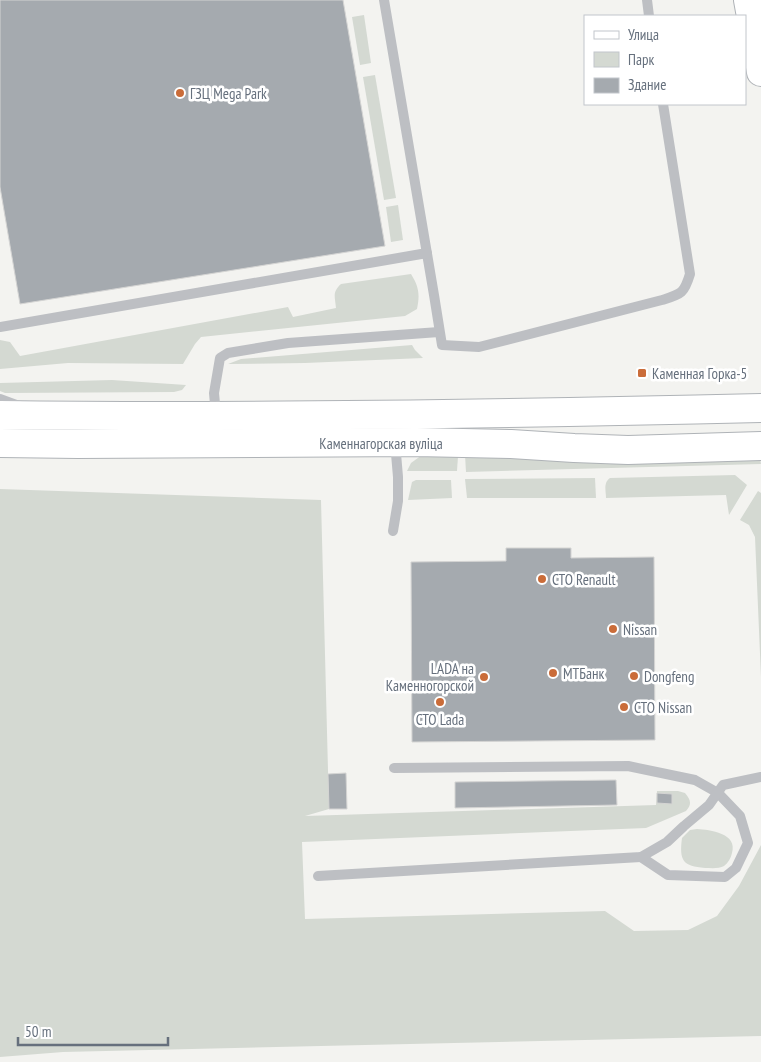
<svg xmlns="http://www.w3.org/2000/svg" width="761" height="1062" viewBox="0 0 761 1062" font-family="'PT Sans Narrow',sans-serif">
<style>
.green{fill:#d4d9d2}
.building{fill:#a5aaaf;stroke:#d4d4d3}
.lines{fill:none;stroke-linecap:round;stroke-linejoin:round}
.secondary-casing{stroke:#afb3b7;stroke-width:30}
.lane{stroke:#bdbfc3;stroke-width:10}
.secondary{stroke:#fff;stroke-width:28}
.poi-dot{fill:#ca6c39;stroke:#fff;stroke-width:2}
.labels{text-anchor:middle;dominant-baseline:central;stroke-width:5;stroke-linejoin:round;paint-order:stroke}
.poi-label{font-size:15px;fill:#66707d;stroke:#fff;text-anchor:start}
.street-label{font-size:15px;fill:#66707d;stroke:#fff}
</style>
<rect width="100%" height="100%" fill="#f3f3f0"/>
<g class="green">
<path d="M 364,15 L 371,63 L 360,65 L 352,17 Z"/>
<path d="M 375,75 L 396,198 L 384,200 L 363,77 Z"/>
<path d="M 398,205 L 403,240 L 391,242 L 386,207 Z"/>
<path d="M 411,274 C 419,287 420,294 417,309 L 405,316 L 201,337 L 195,344 L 183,364 L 68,363 L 0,369 L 0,340 L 10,342 L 20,356 L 288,307 L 293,317 L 336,308 C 335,297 332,292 341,284 Z"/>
<path d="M 412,345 L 415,350 L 423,358 L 305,363 L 228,364 L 241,359 Z"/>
<path d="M 112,380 L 186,385 L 182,390 L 174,392 L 5,393 L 0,391 L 0,383 Z"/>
<path d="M 422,455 L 458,456 L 457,471 L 407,471 L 411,463 Z"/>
<path d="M 465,455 L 760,458 L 761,464 L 466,472 Z"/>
<path d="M 735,475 L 747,485 L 729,515 L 726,495 L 606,498 C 606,491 603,483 610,478 Z"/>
<path d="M 595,478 L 596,498 L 467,498 L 465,479 Z"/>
<path d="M 416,480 L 451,480 L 452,498 L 408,500 L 412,482 Z"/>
<path d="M 0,489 L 321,500 L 329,809 L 305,816 L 656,805 L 657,791 L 678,791 L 685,793 C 691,800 692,804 686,811 L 646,828 L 302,842 L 305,919 L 605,911 L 634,931 L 688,930 L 717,916 L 739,886 L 761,845 L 761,1036 L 63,1052 L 0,1057 Z"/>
<path d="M 758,491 L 761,493 L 761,677 L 755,537 L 749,525 L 740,520 Z"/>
<path d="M 697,829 C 710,830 738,833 732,853 C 731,858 728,863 724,866 C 719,869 711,868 705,868 C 683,866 679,861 682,838 L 690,830 Z"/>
</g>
<g class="building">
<path d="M 0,0 L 343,0 L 385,246 L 20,304 L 0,187 Z"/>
<path d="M 506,548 L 571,548 L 571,558 L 654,557 L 655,740 L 412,742 L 411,562 L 506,561 Z"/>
<path d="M 346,773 L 347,809 L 329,809 L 328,774 Z"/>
<path d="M 616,780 L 617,805 L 455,808 L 455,782 Z"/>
<path d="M 657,793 L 672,794 L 672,804 L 657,803 Z"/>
</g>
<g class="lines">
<defs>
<g id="secondary">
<path d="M 748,0 L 761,72"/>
<path d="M 0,415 C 254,418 507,414 761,408"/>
<path d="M 0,443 L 78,444 L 416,442 L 511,444 L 574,448 L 628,450 L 761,446"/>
</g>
</defs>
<use href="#secondary" class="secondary-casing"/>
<g class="lane">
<path d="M 384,0 L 434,295 L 442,345 L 479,347 L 662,300 C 681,294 684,294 690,274 L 663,104"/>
<path d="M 647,0 L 649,16"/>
<path d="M 0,327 L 427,253"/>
<path d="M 0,399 L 19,406"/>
<path d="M 216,415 L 214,393 L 220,358 L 228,353 L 288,343 L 439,332"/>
<path d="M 393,531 L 398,501 L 398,477 L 395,442"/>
<path d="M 394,768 L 628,766 L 695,780 L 718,793 L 740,816 L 748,843 L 736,868 L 725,877 L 668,875 L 641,857"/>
<path d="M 318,876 L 641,857 L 667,842 L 684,826 L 709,805 L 723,785 L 761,777"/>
</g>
<use href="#secondary" class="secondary"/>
</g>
<g class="poi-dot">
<circle cx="180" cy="93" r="5"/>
<rect x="637" y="368" width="10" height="10" rx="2.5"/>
<circle cx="542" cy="579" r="5"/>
<circle cx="613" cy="629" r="5"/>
<circle cx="553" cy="673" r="5"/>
<circle cx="634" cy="676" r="5"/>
<circle cx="484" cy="677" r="5"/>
<circle cx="440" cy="702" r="5"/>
<circle cx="624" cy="707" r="5"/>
</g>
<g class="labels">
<g class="poi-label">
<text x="190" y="93">ГЗЦ Mega Park</text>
<text x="652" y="373">Каменная Горка-5</text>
<text x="552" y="579">СТО Renault</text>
<text x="623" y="629">Nissan</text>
<text x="474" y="668" text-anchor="end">LADA на<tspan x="474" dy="17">Каменногорской</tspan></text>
<text x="563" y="673">МТБанк</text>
<text x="644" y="676">Dongfeng</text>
<text x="634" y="707">СТО Nissan</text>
<text x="440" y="719" text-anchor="middle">СТО Lada</text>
</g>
<g class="street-label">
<text x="381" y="443">Каменнагорская вуліца</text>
</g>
</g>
<rect x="584" y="15" width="162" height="90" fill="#ffffff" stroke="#c2c6cb"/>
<rect x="594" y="31" width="25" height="8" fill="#ffffff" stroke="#c2c6cb"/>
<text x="628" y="40" font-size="15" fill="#66707d">Улица</text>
<rect x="594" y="52" width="25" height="15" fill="#d4d9d2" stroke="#c2c6cb"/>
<text x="628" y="65" font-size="15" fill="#66707d">Парк</text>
<rect x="594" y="78" width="25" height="15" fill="#a5aaaf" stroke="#c2c6cb"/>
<text x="628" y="90" font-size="15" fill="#66707d">Здание</text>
<path d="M18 1037v8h150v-8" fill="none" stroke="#66707d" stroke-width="2.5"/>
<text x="25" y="1037" font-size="15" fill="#66707d" stroke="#ffffff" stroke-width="4" paint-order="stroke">50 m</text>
</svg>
